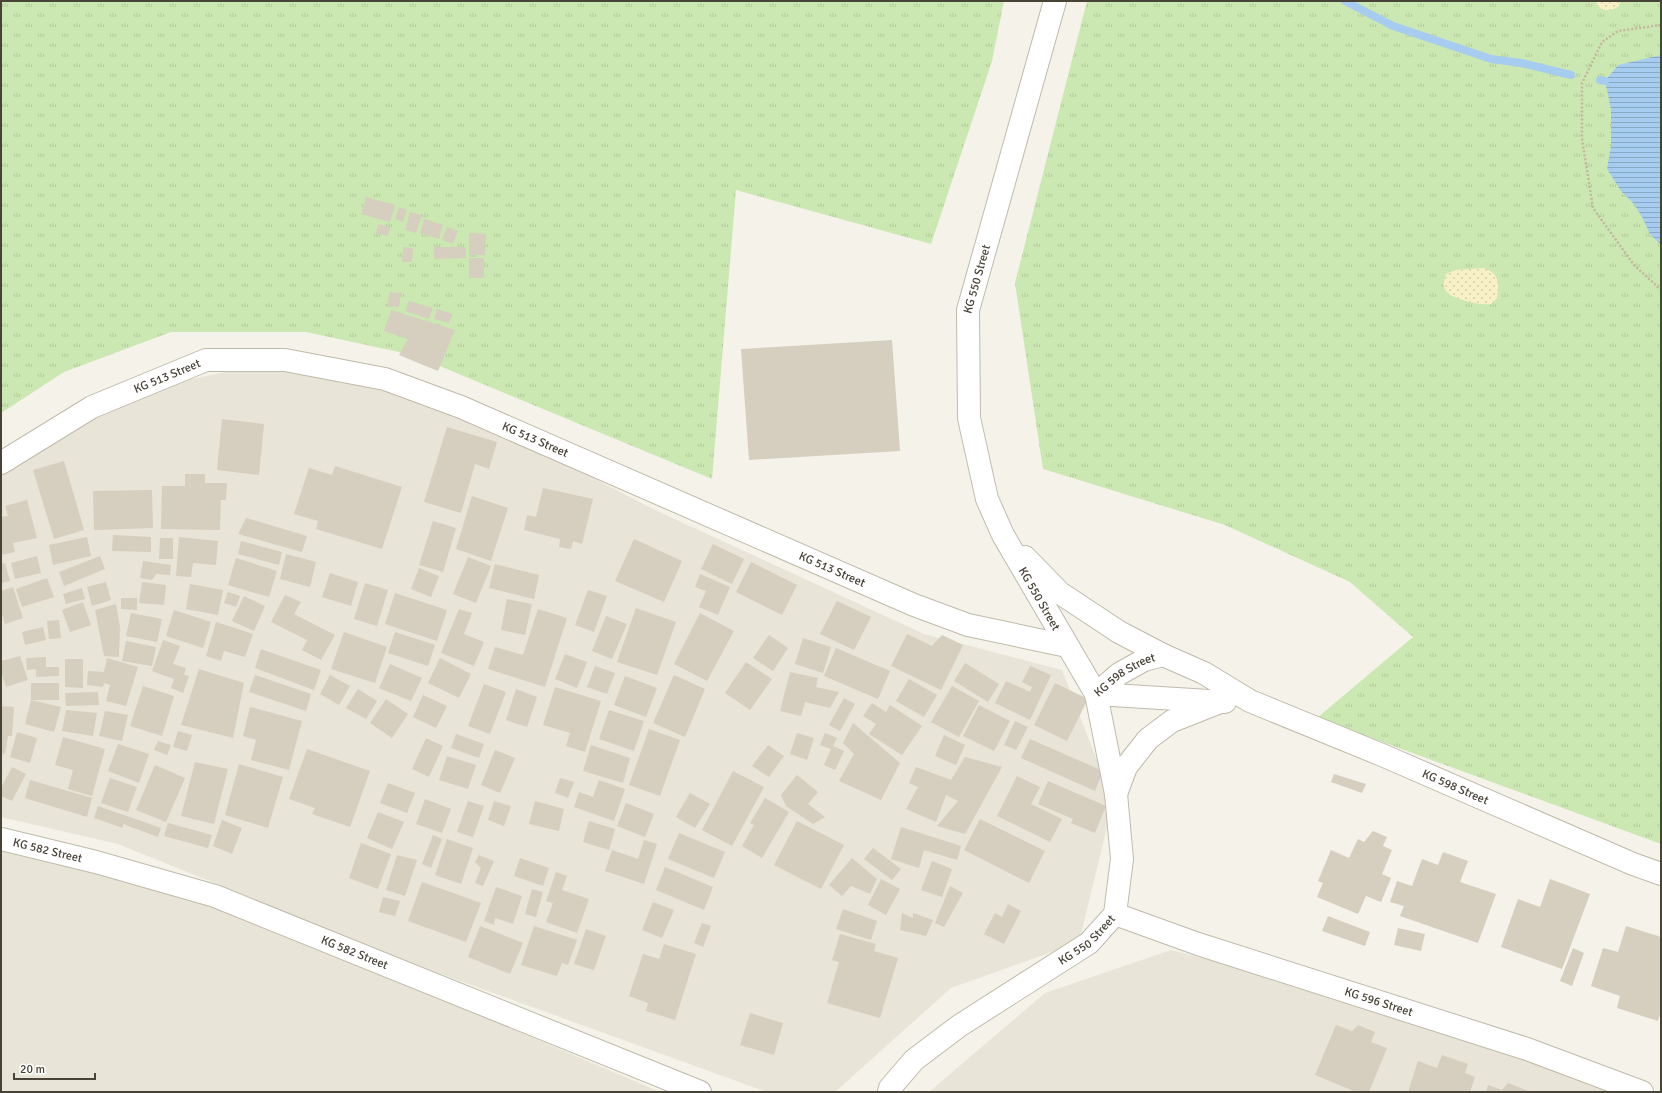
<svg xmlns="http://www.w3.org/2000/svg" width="1662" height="1093" viewBox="0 0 1662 1093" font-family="Signika,sans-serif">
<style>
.residential{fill:#e8e4d7}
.grass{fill:url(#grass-tufts)}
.sand{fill:url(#sand-dots)}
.water{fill:url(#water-rules)}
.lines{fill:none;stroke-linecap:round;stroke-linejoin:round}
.stream{stroke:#a6cdf0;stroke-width:8}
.building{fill:#d6cebe}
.minor-casing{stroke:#c0baab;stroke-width:24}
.tertiary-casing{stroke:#c0baab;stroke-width:24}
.path{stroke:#c2b79d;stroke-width:2.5;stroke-dasharray:2 2;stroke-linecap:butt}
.minor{stroke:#fff;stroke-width:22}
.tertiary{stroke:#fff;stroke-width:22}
.labels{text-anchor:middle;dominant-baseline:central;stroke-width:3;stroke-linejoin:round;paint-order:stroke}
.street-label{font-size:12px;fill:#484337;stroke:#fff}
</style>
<defs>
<pattern id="grass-tufts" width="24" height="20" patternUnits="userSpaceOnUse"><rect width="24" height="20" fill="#cce8b2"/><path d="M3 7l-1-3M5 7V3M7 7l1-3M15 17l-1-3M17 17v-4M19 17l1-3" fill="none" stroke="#b1c89a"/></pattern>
<pattern id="sand-dots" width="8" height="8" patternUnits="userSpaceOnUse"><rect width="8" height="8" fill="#f8f0c6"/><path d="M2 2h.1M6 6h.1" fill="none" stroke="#d6cfab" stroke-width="1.8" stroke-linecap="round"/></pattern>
<pattern id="water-rules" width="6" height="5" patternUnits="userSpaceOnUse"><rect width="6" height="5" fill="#a6cdf0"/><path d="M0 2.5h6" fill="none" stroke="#89a8c3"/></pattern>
</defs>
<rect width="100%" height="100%" fill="#f4f2e9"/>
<g class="residential">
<path d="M 299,357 L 449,404 L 653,509 L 924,634 L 1062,670 L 1113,802 L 1079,942 L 951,988 L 835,1092 L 767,1092 L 430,970 L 118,844 L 1,817 L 1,469 L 47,442 L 168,384 Z"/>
<path d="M 1,831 L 172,877 L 480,1015 L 660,1092 L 1,1092 Z"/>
<path d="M 1171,950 L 1578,1056 L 1653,1092 L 929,1092 L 1045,993 Z"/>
</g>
<g class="grass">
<path d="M 1,1 L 1004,1 L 992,61 L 931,244 L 736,190 L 712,479 L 413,355 L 306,332 L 171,332 L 64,372 L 1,413 Z"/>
<path d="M 1087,1 L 1661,1 L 1661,844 L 1317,718 L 1413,637 L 1350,582 L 1225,525 L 1043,469 L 1015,283 Z"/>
</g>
<g class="sand">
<path d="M 1596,1 L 1621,1 L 1618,7 C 1609,12 1599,12 1596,1 Z"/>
<path d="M 1484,268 C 1500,274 1499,283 1497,298 L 1491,304 C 1482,306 1449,299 1445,289 C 1442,285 1445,279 1446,274 L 1455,270 Z"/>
</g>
<path class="water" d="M 1661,55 L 1661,245 L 1650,234 L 1642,217 L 1634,204 L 1621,191 L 1607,169 L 1611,146 L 1611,109 L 1605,81 L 1618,65 Z"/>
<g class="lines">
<g class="stream">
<path d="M 1345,1 L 1393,26 L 1491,59 L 1521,63 L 1571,75"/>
<path d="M 1600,80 L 1605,81"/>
</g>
</g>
<g class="building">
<path d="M 366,197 L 395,205 L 390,222 L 361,214 Z"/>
<path d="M 399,207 L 407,210 L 403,222 L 395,219 Z"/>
<path d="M 410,212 L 422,215 L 416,233 L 405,230 Z"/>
<path d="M 424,219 L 443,225 L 439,239 L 420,233 Z"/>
<path d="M 378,224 L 390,227 L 388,236 L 376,233 Z"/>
<path d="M 447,227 L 458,231 L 453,244 L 442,240 Z"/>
<path d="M 469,233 L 486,234 L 485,255 L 469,255 Z"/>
<path d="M 403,247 L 413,248 L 412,262 L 402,262 Z"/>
<path d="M 434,247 L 466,247 L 466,258 L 434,259 Z"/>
<rect x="469" y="258" width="15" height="20"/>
<path d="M 390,292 L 401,293 L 399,307 L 387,306 Z"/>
<path d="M 409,301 L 433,308 L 429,319 L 405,311 Z"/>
<path d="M 437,309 L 452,314 L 449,323 L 434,319 Z"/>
<path d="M 391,310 L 455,330 L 438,371 L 399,355 L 408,339 L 384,331 Z"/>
<path d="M 892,340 L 900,451 L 749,460 L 741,349 Z"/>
<path d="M 222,419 L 264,424 L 259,475 L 217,470 Z"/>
<path d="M 447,427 L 497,442 L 489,469 L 475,464 L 461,513 L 424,502 Z"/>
<path d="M 64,461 L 84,530 L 54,539 L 33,470 Z"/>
<path d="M 335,466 L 402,487 L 382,549 L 316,529 L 318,521 L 294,514 L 309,468 L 332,475 Z"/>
<path d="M 185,474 L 205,474 L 205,483 L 227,483 L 226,500 L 221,500 L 220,530 L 161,529 L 162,486 L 185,486 Z"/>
<path d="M 543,488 L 593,499 L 582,544 L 573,541 L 571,549 L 559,547 L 560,539 L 524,530 L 527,515 L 536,517 Z"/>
<path d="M 152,490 L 153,528 L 94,530 L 93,491 Z"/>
<path d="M 472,496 L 508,508 L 491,561 L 456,549 Z"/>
<path d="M 27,500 L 37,538 L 13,543 L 15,552 L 1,555 L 1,517 L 8,516 L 5,506 Z"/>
<path d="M 246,518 L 307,536 L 302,552 L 238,534 Z"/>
<path d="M 433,521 L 456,528 L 443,572 L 419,565 Z"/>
<path d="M 113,535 L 151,537 L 151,552 L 112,551 Z"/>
<path d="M 87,537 L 91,556 L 53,565 L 49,545 Z"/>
<path d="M 179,537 L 218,541 L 216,565 L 193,563 L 191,577 L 176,576 Z"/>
<path d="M 160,538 L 173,538 L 173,559 L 159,559 Z"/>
<path d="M 634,539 L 682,561 L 664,602 L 615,581 Z"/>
<path d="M 241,541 L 282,552 L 279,565 L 238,554 Z"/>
<path d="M 713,544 L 744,559 L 732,584 L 701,569 Z"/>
<path d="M 286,554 L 316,562 L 310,587 L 280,579 Z"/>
<path d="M 37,556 L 41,573 L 15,579 L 11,563 Z"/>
<path d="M 100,556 L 105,569 L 64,586 L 59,572 Z"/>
<path d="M 468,557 L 491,566 L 476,603 L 453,594 Z"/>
<path d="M 236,558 L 277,571 L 269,597 L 228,585 Z"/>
<path d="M 143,561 L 171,565 L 170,575 L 156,574 L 152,580 L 140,578 Z"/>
<path d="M 751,562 L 797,585 L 782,615 L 736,592 Z"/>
<path d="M 5,563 L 10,581 L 1,583 L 1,564 Z"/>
<path d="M 495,564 L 539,575 L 534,599 L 489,588 Z"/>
<path d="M 419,568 L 439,576 L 431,597 L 411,589 Z"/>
<path d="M 330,573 L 358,582 L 351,606 L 322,597 Z"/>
<path d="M 700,574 L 730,587 L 718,615 L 699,607 L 706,591 L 695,587 Z"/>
<path d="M 47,578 L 54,597 L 22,607 L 16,589 Z"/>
<path d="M 106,582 L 111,600 L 92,606 L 87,587 Z"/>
<path d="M 142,582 L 166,585 L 164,605 L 139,603 Z"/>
<path d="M 365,583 L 388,590 L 377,626 L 354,619 Z"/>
<path d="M 190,584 L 223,590 L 218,615 L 186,609 Z"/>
<path d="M 13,587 L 23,618 L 5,624 L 1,611 L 1,591 Z"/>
<path d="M 82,588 L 85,599 L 66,604 L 63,594 Z"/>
<path d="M 588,590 L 607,596 L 594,632 L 575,625 Z"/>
<path d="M 228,592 L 240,596 L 236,607 L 224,603 Z"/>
<path d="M 395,593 L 447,610 L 437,641 L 385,624 Z"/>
<path d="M 285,595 L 301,602 L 294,614 L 335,635 L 321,660 L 302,650 L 307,640 L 271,622 Z"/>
<path d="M 244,596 L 265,606 L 254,631 L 232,621 Z"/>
<path d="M 121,598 L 137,598 L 137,610 L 121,609 Z"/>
<path d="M 507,599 L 532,604 L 525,635 L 501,630 Z"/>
<path d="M 837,601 L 871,617 L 854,650 L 820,634 Z"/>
<path d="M 83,602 L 91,625 L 70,632 L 62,610 Z"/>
<path d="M 116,604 L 120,627 L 119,657 L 104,656 L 95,610 Z"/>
<path d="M 636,608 L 676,622 L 657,675 L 617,662 Z"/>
<path d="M 459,609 L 472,613 L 464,634 L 484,642 L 474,666 L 441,653 Z"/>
<path d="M 538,609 L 567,618 L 545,687 L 488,669 L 495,647 L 523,655 Z"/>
<path d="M 174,610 L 211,622 L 203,648 L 166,636 Z"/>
<path d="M 131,613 L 162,619 L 157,642 L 126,636 Z"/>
<path d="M 700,613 L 734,631 L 707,681 L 674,664 Z"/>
<path d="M 606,616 L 627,624 L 612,659 L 592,651 Z"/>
<path d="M 59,620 L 61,638 L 49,639 L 47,621 Z"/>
<path d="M 216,622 L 253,634 L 245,657 L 224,651 L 221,661 L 206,656 Z"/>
<path d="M 43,627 L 46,640 L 25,645 L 22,632 Z"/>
<path d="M 344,632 L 387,647 L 375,683 L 331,669 Z"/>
<path d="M 395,632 L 435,645 L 428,666 L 388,653 Z"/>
<path d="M 907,634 L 932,646 L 942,635 L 963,645 L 941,690 L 891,666 Z"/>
<path d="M 769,635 L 788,648 L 773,671 L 753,658 Z"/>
<path d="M 803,638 L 831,647 L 823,673 L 795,664 Z"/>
<path d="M 163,640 L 180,646 L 173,664 L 186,668 L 184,675 L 189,676 L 183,693 L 171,688 L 174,679 L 152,671 Z"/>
<path d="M 126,641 L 156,647 L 152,666 L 122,661 Z"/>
<path d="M 836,648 L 890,671 L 878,699 L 824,676 Z"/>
<path d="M 261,649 L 321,670 L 314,690 L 255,668 Z"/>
<path d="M 565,654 L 587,662 L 577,688 L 555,679 Z"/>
<path d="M 20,656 L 28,680 L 6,687 L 1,671 L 1,661 Z"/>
<path d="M 46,657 L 46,667 L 59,667 L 59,676 L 36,677 L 36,669 L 27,670 L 26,658 Z"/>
<path d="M 107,658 L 138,667 L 126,706 L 106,701 L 110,685 L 104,683 L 103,687 L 87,685 L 88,671 L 104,672 Z"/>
<path d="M 440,658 L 471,674 L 459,698 L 428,683 Z"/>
<path d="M 65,659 L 83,659 L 83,688 L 65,687 Z"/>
<path d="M 746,662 L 772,679 L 750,710 L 725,693 Z"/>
<path d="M 965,663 L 999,684 L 988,702 L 954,681 Z"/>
<path d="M 390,664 L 422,678 L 411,701 L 379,688 Z"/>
<path d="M 595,666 L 615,673 L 607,694 L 587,687 Z"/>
<path d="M 1030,666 L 1051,675 L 1030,720 L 995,703 L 1006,681 L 1030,692 L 1032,687 L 1022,682 Z"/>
<path d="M 199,669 L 244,683 L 233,738 L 181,725 Z"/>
<path d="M 790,672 L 818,678 L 816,687 L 839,692 L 830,708 L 805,702 L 801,716 L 780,711 Z"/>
<path d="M 255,675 L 311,694 L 306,711 L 249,692 Z"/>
<path d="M 330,675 L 350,686 L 339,705 L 320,694 Z"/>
<path d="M 674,675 L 705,689 L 685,737 L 653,723 Z"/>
<path d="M 625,676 L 657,688 L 646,717 L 614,705 Z"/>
<path d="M 909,679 L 937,695 L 924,717 L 896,701 Z"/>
<path d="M 31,683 L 59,683 L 59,700 L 31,700 L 61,707 L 54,732 L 25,724 L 31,700 Z"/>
<path d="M 1055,683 L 1088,699 L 1067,741 L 1034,725 Z"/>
<path d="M 484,684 L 506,692 L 490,734 L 468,726 Z"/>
<path d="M 143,686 L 174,696 L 162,736 L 130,726 Z"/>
<path d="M 952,686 L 979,701 L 959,737 L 931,722 Z"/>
<path d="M 555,687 L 601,701 L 585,752 L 566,746 L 570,733 L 543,725 Z"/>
<path d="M 358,689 L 377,701 L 366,719 L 346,708 Z"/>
<path d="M 516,689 L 537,697 L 527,727 L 506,720 Z"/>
<path d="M 98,692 L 99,705 L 66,706 L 65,693 Z"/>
<path d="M 423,695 L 447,706 L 436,728 L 413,717 Z"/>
<path d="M 844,698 L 855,704 L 840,731 L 829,725 Z"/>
<path d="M 386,699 L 408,714 L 392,738 L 370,723 Z"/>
<path d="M 872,703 L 886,712 L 890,705 L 922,726 L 902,755 L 869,734 L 876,724 L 863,716 Z"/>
<path d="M 979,705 L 1010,721 L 994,751 L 963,736 Z"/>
<path d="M 1,706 L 14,707 L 12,736 L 8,736 L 5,754 L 1,753 Z"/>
<path d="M 250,707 L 302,721 L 289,770 L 251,760 L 256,740 L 243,736 Z"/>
<path d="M 66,710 L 97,713 L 93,736 L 62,731 Z"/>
<path d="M 609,710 L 644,721 L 634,751 L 599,739 Z"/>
<path d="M 105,711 L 128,715 L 122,741 L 99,736 Z"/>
<path d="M 1015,721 L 1028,727 L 1016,750 L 1004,745 Z"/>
<path d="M 853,723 L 900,763 L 881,800 L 839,781 L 854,754 L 843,743 Z"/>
<path d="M 649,729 L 680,740 L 660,796 L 629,785 Z"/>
<path d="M 178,731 L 192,735 L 187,751 L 173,747 Z"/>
<path d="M 17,732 L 37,738 L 30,763 L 10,757 Z"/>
<path d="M 797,733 L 814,738 L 807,760 L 790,754 Z"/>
<path d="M 825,733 L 837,738 L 833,746 L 844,751 L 835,770 L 824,765 L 831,749 L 820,745 Z"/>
<path d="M 456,734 L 484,744 L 479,758 L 451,748 Z"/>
<path d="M 944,735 L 965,745 L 956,765 L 935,756 Z"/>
<path d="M 63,737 L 105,749 L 92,796 L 68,789 L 73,770 L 55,765 Z"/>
<path d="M 426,738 L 443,746 L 429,777 L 412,769 Z"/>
<path d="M 1030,739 L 1103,771 L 1095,791 L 1021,758 Z"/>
<path d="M 158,741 L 171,745 L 167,755 L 154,750 Z"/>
<path d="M 118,744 L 149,754 L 139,783 L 108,771 Z"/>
<path d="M 591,745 L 630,758 L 623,783 L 583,771 Z"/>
<path d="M 768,745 L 784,756 L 769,777 L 752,766 Z"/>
<path d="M 307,749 L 370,771 L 350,827 L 312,814 L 315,808 L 289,799 Z"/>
<path d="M 495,750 L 515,758 L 500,793 L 481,785 Z"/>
<path d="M 447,756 L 476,765 L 468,789 L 439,780 Z"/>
<path d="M 965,757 L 1002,767 L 965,834 L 937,826 L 958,801 L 946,795 L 936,822 L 906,809 L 918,787 L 909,783 L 916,767 L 951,780 Z"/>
<path d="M 195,762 L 228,769 L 214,824 L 181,816 Z"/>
<path d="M 239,764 L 283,777 L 268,828 L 225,815 Z"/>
<path d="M 155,765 L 185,778 L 166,822 L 136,810 Z"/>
<path d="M 12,767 L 26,774 L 12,801 L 1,796 L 1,788 Z"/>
<path d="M 733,771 L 764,787 L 732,846 L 702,830 Z"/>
<path d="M 1334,774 L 1366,784 L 1362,793 L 1331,782 Z"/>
<path d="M 797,775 L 818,792 L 808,804 L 825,817 L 813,824 L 786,806 L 781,795 Z"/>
<path d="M 1017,776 L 1040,787 L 1031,804 L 1062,819 L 1050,842 L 997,816 Z"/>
<path d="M 110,778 L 137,787 L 128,812 L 101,803 Z"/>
<path d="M 560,778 L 574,782 L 568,798 L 555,793 Z"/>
<path d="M 30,780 L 92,798 L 87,817 L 25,798 Z"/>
<path d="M 599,780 L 625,789 L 614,821 L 574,807 L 579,792 L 593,797 Z"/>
<path d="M 1048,781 L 1106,806 L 1095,833 L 1071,823 L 1073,819 L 1038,804 Z"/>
<path d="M 388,783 L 415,793 L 407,813 L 380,803 Z"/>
<path d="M 690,793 L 710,804 L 695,828 L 676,817 Z"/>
<path d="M 765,798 L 789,812 L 762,858 L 742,846 L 754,825 L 750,823 Z"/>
<path d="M 425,799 L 451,809 L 442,833 L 416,824 Z"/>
<path d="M 468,801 L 484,806 L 473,837 L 457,832 Z"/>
<path d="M 494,801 L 511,806 L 504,826 L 488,820 Z"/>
<path d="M 535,801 L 564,809 L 559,831 L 529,824 Z"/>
<path d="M 626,803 L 654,814 L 645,837 L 617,826 Z"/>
<path d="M 98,806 L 161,828 L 158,837 L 123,824 L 123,828 L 94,818 Z"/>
<path d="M 378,812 L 404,822 L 392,849 L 367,838 Z"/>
<path d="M 980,819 L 1045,851 L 1029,883 L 964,850 Z"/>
<path d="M 222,820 L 242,828 L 232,854 L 213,846 Z"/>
<path d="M 589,821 L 615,829 L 609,850 L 583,842 Z"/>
<path d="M 797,821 L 844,845 L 821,889 L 774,865 Z"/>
<path d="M 168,823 L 212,835 L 208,848 L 164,836 Z"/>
<path d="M 901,827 L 961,846 L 957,860 L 924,850 L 919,868 L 891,859 Z"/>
<path d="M 1373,831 L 1387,837 L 1383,846 L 1392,850 L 1382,874 L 1391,878 L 1381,902 L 1366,896 L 1358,914 L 1317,897 L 1323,883 L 1318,881 L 1331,850 L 1349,858 L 1358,839 L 1364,842 Z"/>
<path d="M 679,833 L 725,852 L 714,878 L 668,859 Z"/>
<path d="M 433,835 L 442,839 L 431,868 L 422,864 Z"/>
<path d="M 447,839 L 473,848 L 461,884 L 435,875 Z"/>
<path d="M 644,840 L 657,844 L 644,884 L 605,871 L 612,850 L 638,859 Z"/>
<path d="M 361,843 L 391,854 L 378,889 L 349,878 Z"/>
<path d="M 873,848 L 901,869 L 892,880 L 864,859 Z"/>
<path d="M 1443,852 L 1468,861 L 1460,882 L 1496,894 L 1478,943 L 1400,916 L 1404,906 L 1390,902 L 1397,881 L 1412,886 L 1422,859 L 1438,865 Z"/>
<path d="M 397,855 L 417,860 L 405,896 L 386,890 Z"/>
<path d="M 479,855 L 494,861 L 483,886 L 475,883 L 481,868 L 475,862 Z"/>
<path d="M 520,858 L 549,868 L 543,886 L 514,876 Z"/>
<path d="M 852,858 L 877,879 L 870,894 L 851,886 L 842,896 L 829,885 Z"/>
<path d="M 932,861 L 952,869 L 942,897 L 921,890 Z"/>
<path d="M 665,867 L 713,887 L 704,910 L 656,890 Z"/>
<path d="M 556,872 L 567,876 L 562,890 L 589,899 L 577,933 L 546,922 L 553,903 L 546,901 Z"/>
<path d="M 881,879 L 900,889 L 886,915 L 868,905 Z"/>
<path d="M 1550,879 L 1590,894 L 1562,969 L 1501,947 L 1518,899 L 1540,907 Z"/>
<path d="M 422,882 L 481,903 L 466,942 L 408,921 Z"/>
<path d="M 950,886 L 963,893 L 944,927 L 935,923 Z"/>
<path d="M 496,887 L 522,896 L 513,924 L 495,918 L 494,925 L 484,921 Z"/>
<path d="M 532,889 L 543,892 L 536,917 L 525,914 Z"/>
<path d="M 383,897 L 400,901 L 395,916 L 379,912 Z"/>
<path d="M 653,902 L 674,910 L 662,938 L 642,930 Z"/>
<path d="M 1008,904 L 1021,911 L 1004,944 L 984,934 L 995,913 L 1002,917 Z"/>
<path d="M 843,909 L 877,921 L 871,940 L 836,929 Z"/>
<path d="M 902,913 L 913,918 L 913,913 L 933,920 L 926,936 L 900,930 Z"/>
<path d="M 1328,916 L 1370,932 L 1365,946 L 1322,931 Z"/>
<path d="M 702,923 L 711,926 L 703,947 L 694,943 Z"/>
<path d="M 480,926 L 523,943 L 510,974 L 468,957 Z"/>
<path d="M 534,926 L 577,940 L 568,965 L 562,963 L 557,976 L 521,965 Z"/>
<path d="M 1626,926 L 1661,937 L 1661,1011 L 1658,1021 L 1617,1008 L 1620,996 L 1591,986 L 1603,948 L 1618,952 Z"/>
<path d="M 1398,928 L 1425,934 L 1421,951 L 1394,945 Z"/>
<path d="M 586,929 L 606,936 L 594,970 L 574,964 Z"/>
<path d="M 840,934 L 876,944 L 874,951 L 898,958 L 880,1018 L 827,1003 L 839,962 L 832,960 Z"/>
<path d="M 664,944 L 696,954 L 675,1020 L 646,1011 L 648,1003 L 629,996 L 643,954 L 659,959 Z"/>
<path d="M 1573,948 L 1584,953 L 1572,986 L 1560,981 Z"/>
<path d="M 750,1013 L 783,1023 L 774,1055 L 740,1045 Z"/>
<path d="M 1336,1025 L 1352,1031 L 1358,1025 L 1375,1032 L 1371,1042 L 1387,1048 L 1369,1092 L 1356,1092 L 1315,1075 Z"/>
<path d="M 1442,1055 L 1468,1064 L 1465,1073 L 1475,1077 L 1470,1092 L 1408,1092 L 1418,1061 L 1437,1068 Z"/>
<path d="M 1508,1083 L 1531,1092 L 1486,1092 L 1488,1085 L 1502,1090 Z"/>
</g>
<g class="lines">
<defs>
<g id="minor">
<path id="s1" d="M 1,463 L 92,407 L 206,360 L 285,360 L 385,379 L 461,407 L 914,605 L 968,625 L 1067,646"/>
<path id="s2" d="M 1096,694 L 1119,674 L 1144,660 L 1163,655 L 1204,673 L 1250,701 L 1382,755 L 1633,864 L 1661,874"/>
<path d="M 1096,694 L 1225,702"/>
<path id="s3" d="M 1,839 L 96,862 L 215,896 L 700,1092"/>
<path id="s4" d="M 1115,914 L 1198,944 L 1527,1049 L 1642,1092"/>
</g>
<g id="tertiary">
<path d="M 1025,557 L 1060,593 L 1119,632 L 1163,655"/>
<path d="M 1116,794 L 1126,767 L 1148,739 L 1172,721 L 1220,702"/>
<path id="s5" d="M 889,1092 L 890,1088 L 914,1060 L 959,1026 L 1089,943 L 1115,914 L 1122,859 L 1116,794 L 1096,694 L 1003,535 L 987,499 L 969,418 L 968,310 L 1055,1"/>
</g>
</defs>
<use href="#minor" class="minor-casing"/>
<use href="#tertiary" class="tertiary-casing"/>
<path class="path" d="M 1661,25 L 1618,31 L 1602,42 L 1582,83 L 1582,139 L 1593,208 L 1634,265 L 1661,290"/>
<use href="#minor" class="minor"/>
<use href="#tertiary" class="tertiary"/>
</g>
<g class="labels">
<g class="street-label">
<text stroke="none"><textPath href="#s5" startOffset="960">KG 550 Street</textPath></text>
<text stroke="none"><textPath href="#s1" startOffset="188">KG 513 Street</textPath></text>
<text stroke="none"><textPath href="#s1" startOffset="573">KG 513 Street</textPath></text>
<text stroke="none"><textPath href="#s1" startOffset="897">KG 513 Street</textPath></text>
<text transform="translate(1039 599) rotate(60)">KG 550 Street</text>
<text stroke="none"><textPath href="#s2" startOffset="35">KG 598 Street</textPath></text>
<text stroke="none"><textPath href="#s2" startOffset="400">KG 598 Street</textPath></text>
<text stroke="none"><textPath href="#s3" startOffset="48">KG 582 Street</textPath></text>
<text stroke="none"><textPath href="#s5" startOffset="252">KG 550 Street</textPath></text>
<text stroke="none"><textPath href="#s3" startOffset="372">KG 582 Street</textPath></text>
<text stroke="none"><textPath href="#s4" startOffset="278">KG 596 Street</textPath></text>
</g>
</g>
<rect width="1662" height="1093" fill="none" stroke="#484337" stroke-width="4"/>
<path d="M14 1073v6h81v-6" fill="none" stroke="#484337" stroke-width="2"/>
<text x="20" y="1073" font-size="12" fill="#484337" stroke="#ffffff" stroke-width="3" paint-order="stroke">20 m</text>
</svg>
